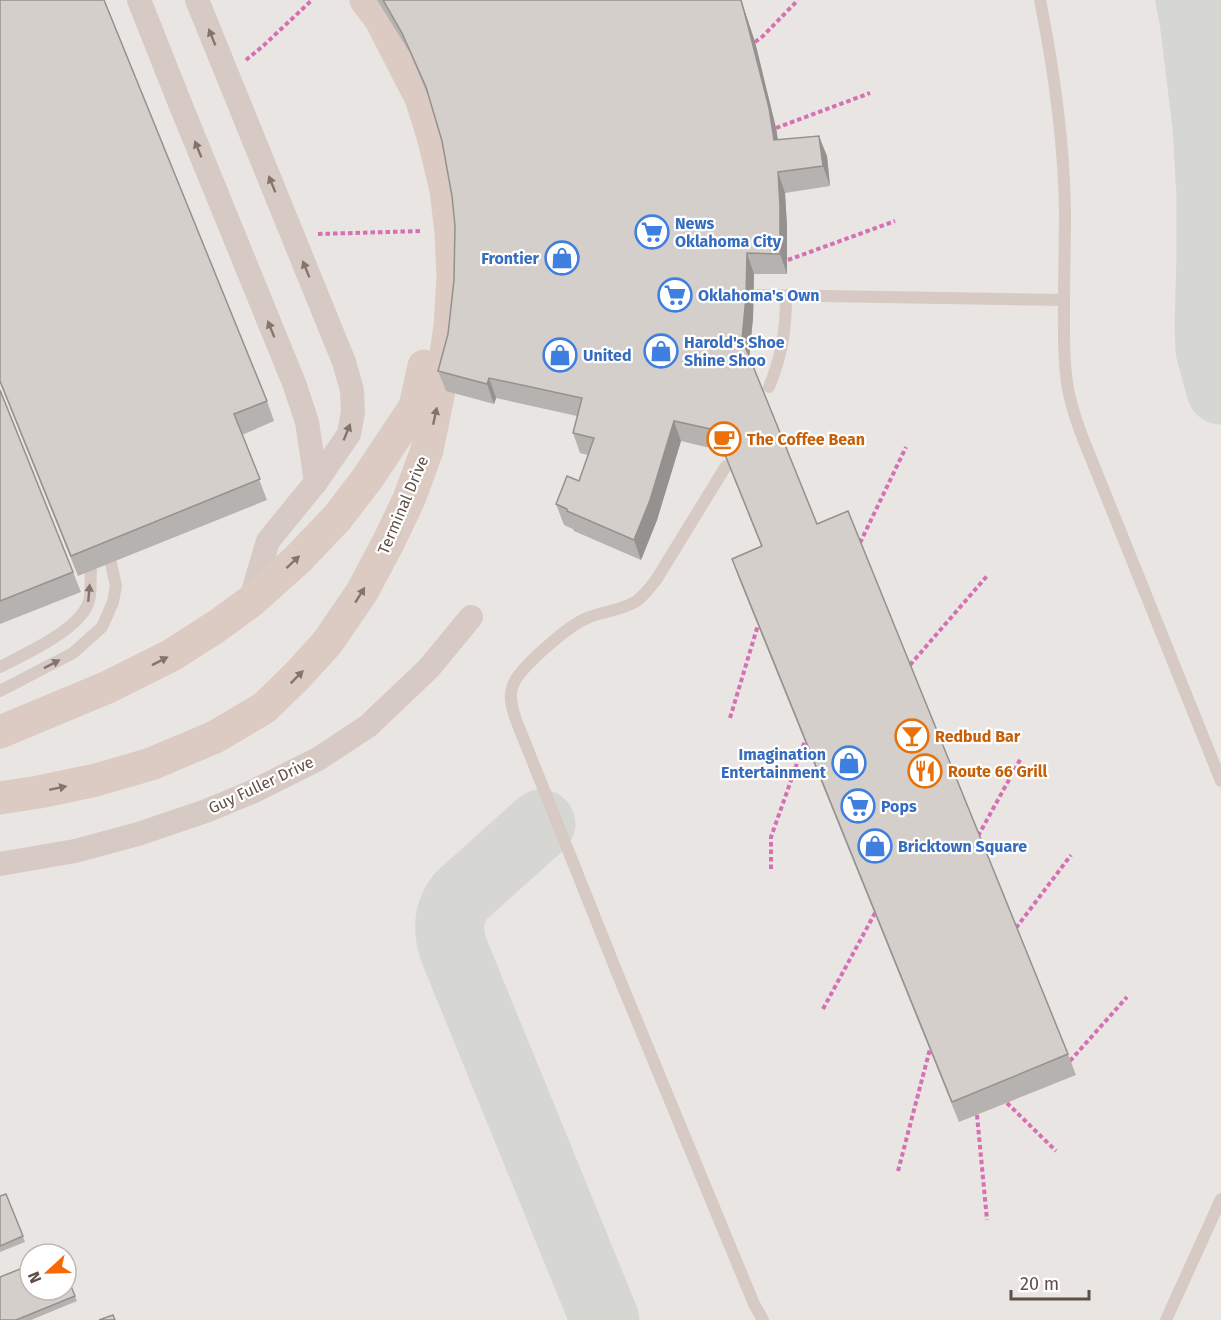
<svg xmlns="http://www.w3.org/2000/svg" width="1221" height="1320" viewBox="0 0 1221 1320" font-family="'Fira Sans',sans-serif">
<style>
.airport{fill:#e9e5e3;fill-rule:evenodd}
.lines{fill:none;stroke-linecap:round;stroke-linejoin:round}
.taxiway{stroke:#d6d6d2;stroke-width:69}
.path{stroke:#d770b3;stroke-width:4;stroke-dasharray:4.5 3;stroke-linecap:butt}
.service{stroke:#d7c9c3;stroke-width:12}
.minor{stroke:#d7c9c3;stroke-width:24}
.secondary{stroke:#dbcbc2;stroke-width:33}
.wall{fill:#b6b2af}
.shaded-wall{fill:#94918e}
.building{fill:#d4cfcb;stroke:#94918e;stroke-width:1.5}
.oneway{fill:#84746c}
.oneway2{fill:#86746c}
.labels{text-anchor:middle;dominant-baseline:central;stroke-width:4.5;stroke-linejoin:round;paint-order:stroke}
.shop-label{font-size:16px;font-weight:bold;fill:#366cbe;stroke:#fff;text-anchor:start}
.food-label{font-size:16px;font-weight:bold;fill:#c56008;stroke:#fff;text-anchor:start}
.street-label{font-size:16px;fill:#614f47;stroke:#fff}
</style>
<rect width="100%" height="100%" fill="#f1f4f3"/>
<path class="airport" d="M 0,0 L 1221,0 L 1221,1320 L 0,1320 ZM 30,1254 L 66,1254 L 66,1290 L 30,1290 Z"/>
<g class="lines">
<g class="taxiway">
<path d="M 1190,0 L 1194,20 L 1207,126 L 1211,198 L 1211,255 L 1209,325 L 1210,350 L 1221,390"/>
<path d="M 541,824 L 461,896 C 447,913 447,933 455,953 L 605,1320"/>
</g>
<g class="path">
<path d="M 755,42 L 763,36 L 798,0"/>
<path d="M 246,60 L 263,46 L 312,0"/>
<path d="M 776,128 L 870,93"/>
<path d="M 318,234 L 422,231"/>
<path d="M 788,260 L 895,221"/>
<path d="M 860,543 L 906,447"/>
<path d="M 910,665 L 987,576"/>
<path d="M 730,718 L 758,625"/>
<path d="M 978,836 L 1021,758"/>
<path d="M 771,869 L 771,837 L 805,741"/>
<path d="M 1016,928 L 1071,855"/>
<path d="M 823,1009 L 875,913"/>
<path d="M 1070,1061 L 1127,997"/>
<path d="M 1007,1103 L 1056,1151"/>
<path d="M 977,1115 L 987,1220"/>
<path d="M 898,1171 L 930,1049"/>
</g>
<g class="service">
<path d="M 1040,0 C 1054,70 1064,141 1065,212 C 1065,243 1064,273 1064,304 C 1064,333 1063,365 1069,394 C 1073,412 1079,429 1086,446 L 1221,781"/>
<path d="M 758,295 L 1064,300"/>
<path d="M 769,387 C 782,356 786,329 786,296"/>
<path d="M 726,466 L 656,580 C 649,588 643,598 633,603 C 618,611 600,612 585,619 C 567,627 530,660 518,676 C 515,680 512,687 511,693 C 510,702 513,711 516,720 L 618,975 L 754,1304 L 763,1320"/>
<path d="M 0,667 C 25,654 77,631 88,604 C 92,595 90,581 91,571"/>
<path d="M 0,691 L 73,653 L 102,627 L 113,602 L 116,586 L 111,563"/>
<path d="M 1166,1320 L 1221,1199"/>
</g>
<g class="minor">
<path d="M 139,0 L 177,96 L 294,383 L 307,422 L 316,482"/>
<path d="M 197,0 L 344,362 L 352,390 L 353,412 L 349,434 L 316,482 L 268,541 L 250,602"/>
<path d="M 0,864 L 75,851 L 138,834 L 206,811 L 252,792 L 318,759 L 368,726 L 429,668 L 471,617"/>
</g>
<g class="secondary">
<path d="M 0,732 L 108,687 L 170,656 L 217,626 L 250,602 L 297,560 L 337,518 L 367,479 L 415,407 L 424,366"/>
<path d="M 0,798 L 39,792 L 96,780 L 151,764 L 215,737 L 264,708 L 296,677 L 327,643 L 362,592 L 389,541 L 409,499 L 427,450 L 444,366 L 450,327 L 453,276 L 451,232 L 446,190 L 433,136 L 421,98 L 380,18 L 366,0"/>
</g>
</g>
<g class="wall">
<path d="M 0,0 L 267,401 L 274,421 L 242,435 L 267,500 L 78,576 L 0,383 Z"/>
<path d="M 377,0 L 741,0 L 755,42 L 776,128 L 778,140 L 827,156 L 830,186 L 785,193 L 787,226 L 787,274 L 754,274 L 753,318 L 749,358 L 817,524 L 1068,1054 L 1076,1075 L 959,1122 L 739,579 L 732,559 L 761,546 L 723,451 L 681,441 L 657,520 L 641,560 L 574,531 L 573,529 L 564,525 L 556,504 L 579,481 L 588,455 L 580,453 L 573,433 L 577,416 L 496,398 L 494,404 L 446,391 L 438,371 L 448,334 L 454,280 L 455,226 L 452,196 L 442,141 L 429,98 L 410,53 Z"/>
<path d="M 0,390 L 81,592 L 0,624 Z"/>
<path d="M 6,1194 L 25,1242 L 0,1252 L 0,1196 Z"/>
<path d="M 66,1274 L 77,1301 L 31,1320 L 0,1320 Z"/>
</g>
<g class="shaded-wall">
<path d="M 741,0 L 755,42 L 776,128 L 781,161 L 774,140 Z"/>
<path d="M 819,136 L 827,156 L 830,186 L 823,166 Z"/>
<path d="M 778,172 L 785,193 L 787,226 L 787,274 L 780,254 Z"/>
<path d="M 747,253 L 754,274 L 753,318 L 749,359 L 742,339 Z"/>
<path d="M 489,378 L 496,398 L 494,404 L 487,384 Z"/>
<path d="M 674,421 L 681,441 L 657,520 L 641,560 L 634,540 Z"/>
</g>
<g class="building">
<path d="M 0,0 L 104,0 L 267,401 L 234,414 L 260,479 L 71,556 L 0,381 Z"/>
<path d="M 383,0 L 741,0 L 747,22 L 769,108 L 774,140 L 819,136 L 823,166 L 778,172 L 780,206 L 780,254 L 747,253 L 746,297 L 742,339 L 817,524 L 848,511 L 1068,1054 L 952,1102 L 732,559 L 762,546 L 715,430 L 674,421 L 650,500 L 634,540 L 567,511 L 567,509 L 556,504 L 567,476 L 579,481 L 594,438 L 573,433 L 582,398 L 489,378 L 487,384 L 438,371 L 448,334 L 454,280 L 455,226 L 452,196 L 442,141 L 426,87 L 402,33 Z"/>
<path d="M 0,390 L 73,572 L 0,601 Z"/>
<path d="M 6,1194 L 23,1236 L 0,1246 L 0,1196 Z"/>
<path d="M 30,1265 L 30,1290 L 66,1290 L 66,1274 L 75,1296 L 16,1320 L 0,1320 L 0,1277 Z"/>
<path d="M 113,1315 L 115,1320 L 99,1320 Z"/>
</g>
<defs><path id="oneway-solid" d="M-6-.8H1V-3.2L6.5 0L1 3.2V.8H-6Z" transform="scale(1.5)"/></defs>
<g class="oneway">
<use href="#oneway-solid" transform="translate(212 37) rotate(-112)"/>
<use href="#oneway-solid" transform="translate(198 149) rotate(-112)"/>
<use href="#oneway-solid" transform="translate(272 184) rotate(-112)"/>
<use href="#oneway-solid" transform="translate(306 269) rotate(-112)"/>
<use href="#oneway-solid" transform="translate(271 329) rotate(-112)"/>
<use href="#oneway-solid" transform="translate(347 432) rotate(-68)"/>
<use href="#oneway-solid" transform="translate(89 593) rotate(-85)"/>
<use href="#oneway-solid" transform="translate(52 664) rotate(-27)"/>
</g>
<g class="oneway2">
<use href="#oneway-solid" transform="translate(435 416) rotate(-78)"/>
<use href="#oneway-solid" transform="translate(293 562) rotate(-43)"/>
<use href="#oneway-solid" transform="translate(360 595) rotate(-58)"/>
<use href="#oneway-solid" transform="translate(160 661) rotate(-27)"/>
<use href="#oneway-solid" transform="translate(297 677) rotate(-45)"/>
<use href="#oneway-solid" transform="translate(58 788) rotate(-12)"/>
</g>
<defs>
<symbol id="supermarket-ring" viewBox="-11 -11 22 22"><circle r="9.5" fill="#fff" stroke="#3f7fe0" stroke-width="1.5"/><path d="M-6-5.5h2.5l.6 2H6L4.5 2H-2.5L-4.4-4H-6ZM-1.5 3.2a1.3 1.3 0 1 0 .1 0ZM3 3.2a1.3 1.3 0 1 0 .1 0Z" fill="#3f7fe0"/></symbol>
<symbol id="shop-ring" viewBox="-11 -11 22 22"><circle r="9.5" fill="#fff" stroke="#3f7fe0" stroke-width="1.5"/><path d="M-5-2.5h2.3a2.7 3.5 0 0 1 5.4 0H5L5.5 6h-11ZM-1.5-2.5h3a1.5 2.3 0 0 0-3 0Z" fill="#3f7fe0"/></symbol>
<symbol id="cafe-ring" viewBox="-11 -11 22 22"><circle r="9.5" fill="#fff" stroke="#e8710a" stroke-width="1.5"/><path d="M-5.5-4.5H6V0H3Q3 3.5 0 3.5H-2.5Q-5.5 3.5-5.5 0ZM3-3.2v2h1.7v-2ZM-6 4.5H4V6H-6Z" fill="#e8710a"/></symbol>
<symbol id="bar-ring" viewBox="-11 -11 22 22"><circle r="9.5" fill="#fff" stroke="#e8710a" stroke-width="1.5"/><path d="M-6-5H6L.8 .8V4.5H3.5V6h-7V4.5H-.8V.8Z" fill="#e8710a"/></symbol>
<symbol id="restaurant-ring" viewBox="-11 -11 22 22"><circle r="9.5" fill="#fff" stroke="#e8710a" stroke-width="1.5"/><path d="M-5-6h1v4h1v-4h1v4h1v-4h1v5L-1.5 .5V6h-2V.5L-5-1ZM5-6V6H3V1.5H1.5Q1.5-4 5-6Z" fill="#e8710a"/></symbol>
</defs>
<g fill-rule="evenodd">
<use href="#supermarket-ring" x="633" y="213" width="38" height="38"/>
<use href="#shop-ring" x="543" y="239" width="38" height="38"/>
<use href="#supermarket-ring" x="656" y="276" width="38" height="38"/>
<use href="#shop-ring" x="642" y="332" width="38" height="38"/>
<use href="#shop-ring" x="541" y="336" width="38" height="38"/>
<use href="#cafe-ring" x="705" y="420" width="38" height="38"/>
<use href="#bar-ring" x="893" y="717" width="38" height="38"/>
<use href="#shop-ring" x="830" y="744" width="38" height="38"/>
<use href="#restaurant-ring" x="906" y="752" width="38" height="38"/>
<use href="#supermarket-ring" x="839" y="787" width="38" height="38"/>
<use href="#shop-ring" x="856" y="827" width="38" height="38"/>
</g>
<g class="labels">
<g class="shop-label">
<text x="675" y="223">News<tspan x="675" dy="18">Oklahoma City</tspan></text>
<text x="539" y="258" text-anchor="end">Frontier</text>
<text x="698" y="295">Oklahoma's Own</text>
<text x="684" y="342">Harold's Shoe<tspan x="684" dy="18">Shine Shoo</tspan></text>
<text x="583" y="355">United</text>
<text x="826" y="754" text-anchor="end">Imagination<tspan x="826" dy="18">Entertainment</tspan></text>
<text x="881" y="806">Pops</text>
<text x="898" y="846">Bricktown Square</text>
</g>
<g class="food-label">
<text x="747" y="439">The Coffee Bean</text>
<text x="935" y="736">Redbud Bar</text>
<text x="948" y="771">Route 66 Grill</text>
</g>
<g class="street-label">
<text transform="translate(403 505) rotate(-67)">Terminal Drive</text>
<text transform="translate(261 785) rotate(-25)">Guy Fuller Drive</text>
</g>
</g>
<g transform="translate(48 1272) rotate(248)"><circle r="28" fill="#ffffff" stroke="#c0b9b5" stroke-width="1.5"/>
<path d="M0-4.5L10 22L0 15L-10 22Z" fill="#f96706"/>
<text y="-9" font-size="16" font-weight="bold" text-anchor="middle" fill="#614f47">N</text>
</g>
<path d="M1011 1290v9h78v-9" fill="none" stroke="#614f47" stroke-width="3"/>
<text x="1020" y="1290" font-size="18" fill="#614f47" stroke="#ffffff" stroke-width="4.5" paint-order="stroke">20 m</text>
</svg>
